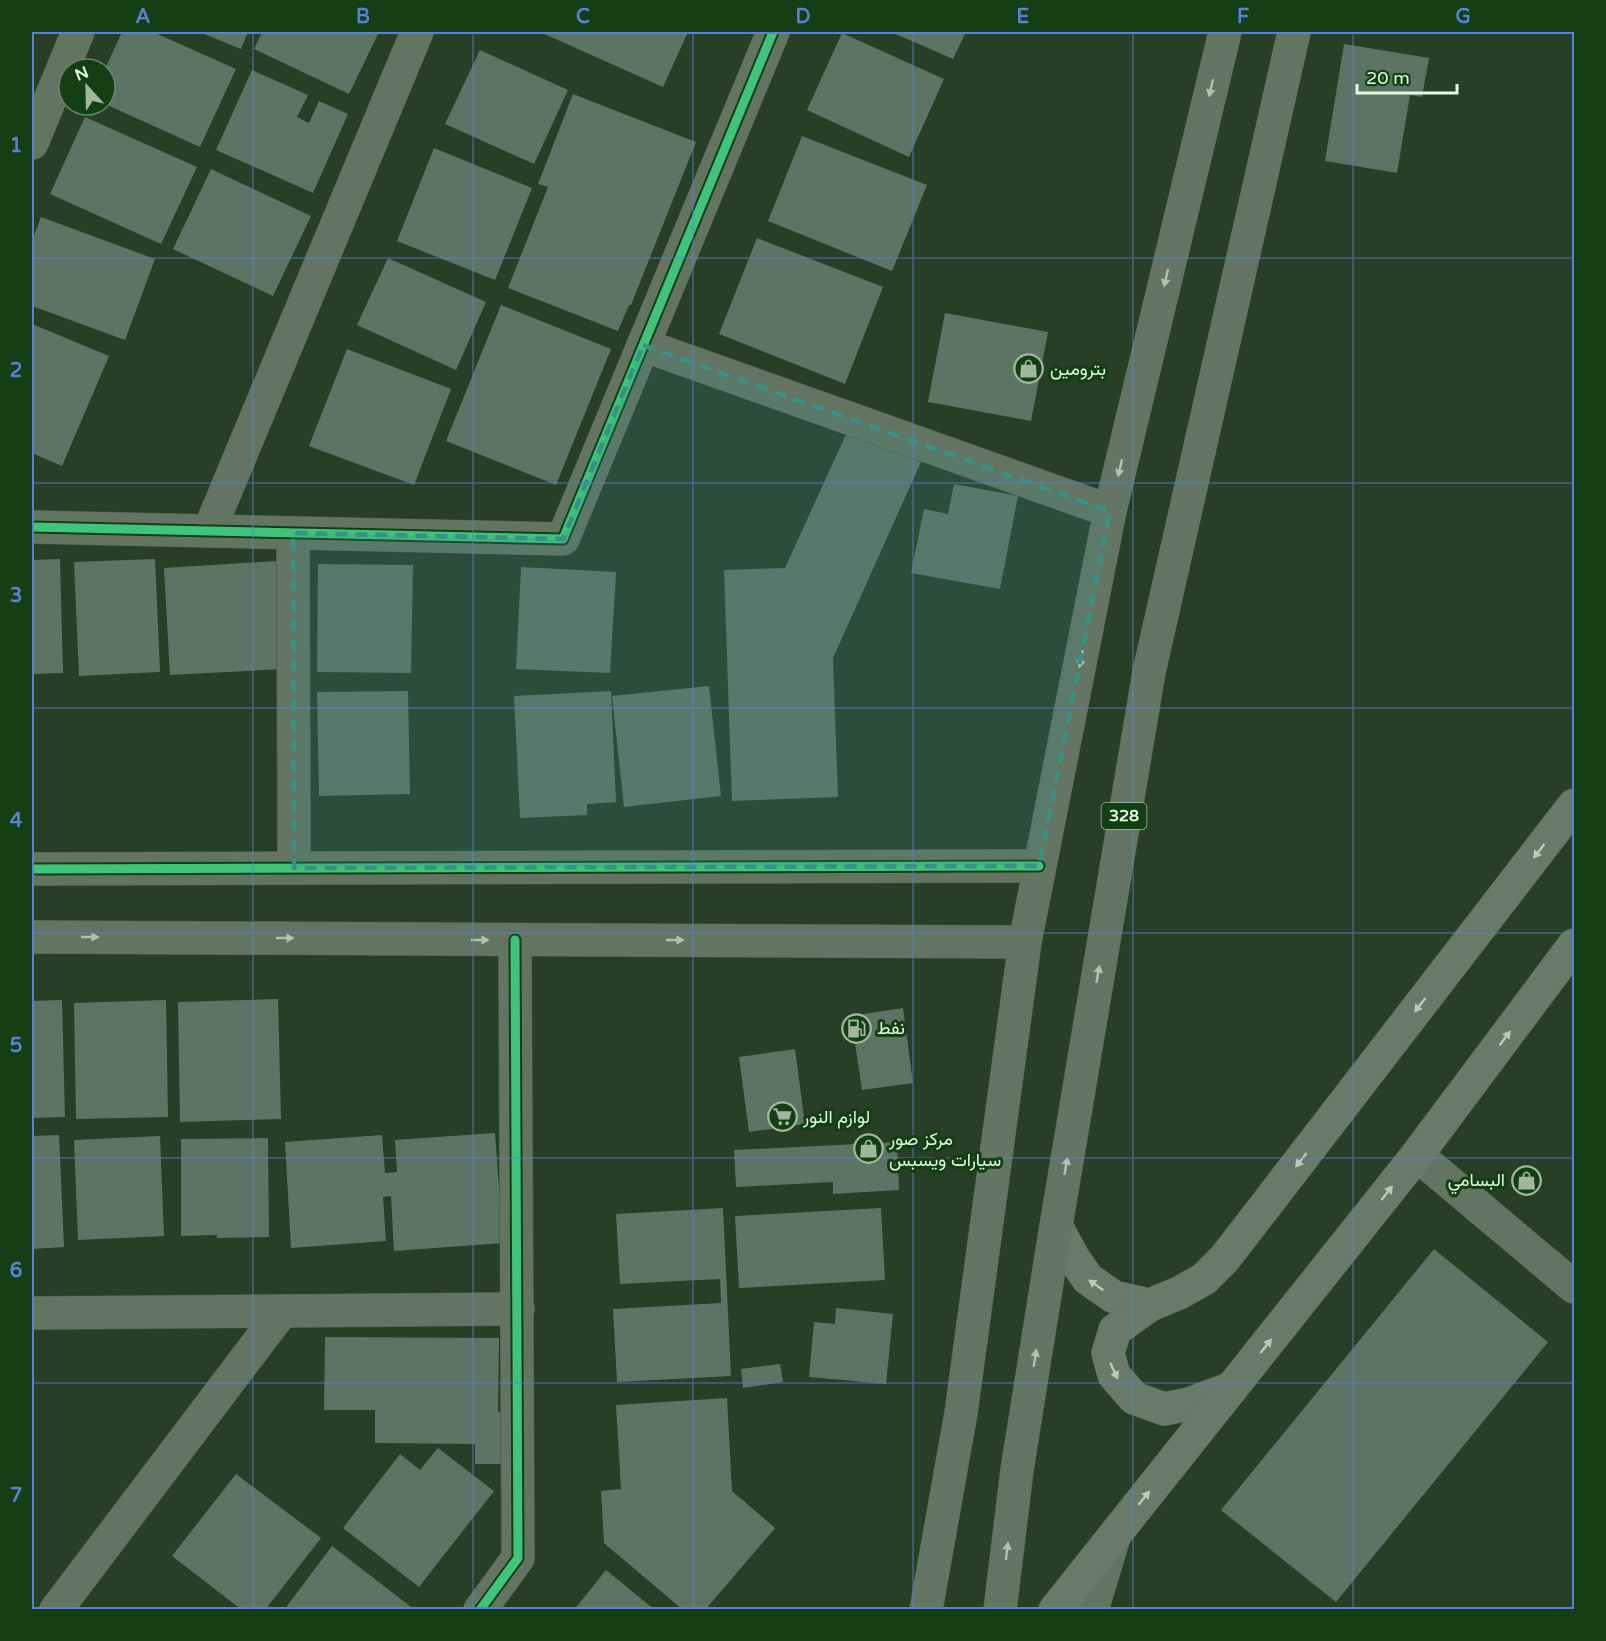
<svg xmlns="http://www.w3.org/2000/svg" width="1606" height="1641" viewBox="0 0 1606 1641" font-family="'Varela Round',Vazirmatn,sans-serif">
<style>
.building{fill:#5d7464}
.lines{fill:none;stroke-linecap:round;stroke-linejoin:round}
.street-casing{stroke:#475b46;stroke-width:34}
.secondary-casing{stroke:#475b46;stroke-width:34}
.primary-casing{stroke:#475b46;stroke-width:34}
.street{stroke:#637462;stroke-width:33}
.secondary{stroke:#697a68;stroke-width:33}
.primary{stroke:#647563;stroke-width:33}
.cycleway-casing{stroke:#143e13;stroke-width:13}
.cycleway{stroke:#40c37c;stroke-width:9}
.oneway{fill:#b0c5ae}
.oneway2{fill:#b8cdb6}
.oneway3{fill:#afc4ae}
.marked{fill:#399085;fill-opacity:0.2;stroke:#399085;stroke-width:4.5;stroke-dasharray:12 8;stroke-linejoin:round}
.grid{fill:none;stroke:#5882da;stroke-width:1.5;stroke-opacity:0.55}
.labels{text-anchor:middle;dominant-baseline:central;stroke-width:6;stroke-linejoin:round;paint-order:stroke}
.shield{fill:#143e13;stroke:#a4c2a2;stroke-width:1.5}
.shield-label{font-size:16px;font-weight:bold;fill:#e2fae0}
.poi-label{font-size:18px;fill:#e2fae0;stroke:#143e13;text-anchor:start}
.neatline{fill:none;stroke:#5882da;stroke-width:2}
.grid-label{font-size:20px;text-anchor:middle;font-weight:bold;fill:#5882da}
</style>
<rect width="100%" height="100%" fill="#283e27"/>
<g class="building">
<path d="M 122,32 L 153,32 L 236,69 L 200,147 L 105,104 L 105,69 Z"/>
<path d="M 199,32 L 248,32 L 241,49 Z"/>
<path d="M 262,32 L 379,32 L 349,94 L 254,49 Z"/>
<path d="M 540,32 L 688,32 L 663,87 Z"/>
<path d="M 891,32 L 966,32 L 953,59 Z"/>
<path d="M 842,33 L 944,79 L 909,157 L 807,110 Z"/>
<path d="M 1344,44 L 1429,58 L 1422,97 L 1410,95 L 1397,173 L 1325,161 Z"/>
<path d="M 480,50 L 568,90 L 534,164 L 445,124 Z"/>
<path d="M 252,70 L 308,95 L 297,117 L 309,123 L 319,101 L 348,114 L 313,193 L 216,150 Z"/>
<path d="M 573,94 L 696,142 L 631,305 L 629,305 L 618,331 L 508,288 L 548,187 L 538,184 Z"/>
<path d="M 85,117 L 197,167 L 161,244 L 50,194 Z"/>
<path d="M 802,136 L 927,185 L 892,271 L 768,221 Z"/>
<path d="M 434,148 L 532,188 L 495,280 L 397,241 Z"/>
<path d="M 211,169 L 311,216 L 273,296 L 173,249 Z"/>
<path d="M 41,217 L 155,259 L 125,340 L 32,306 L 32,241 Z"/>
<path d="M 757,238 L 883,287 L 845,384 L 719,334 Z"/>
<path d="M 388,258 L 486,302 L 456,370 L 357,325 Z"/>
<path d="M 501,305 L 611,349 L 556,485 L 446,441 Z"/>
<path d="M 945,313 L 1048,332 L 1031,421 L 928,402 Z"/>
<path d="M 32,324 L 109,356 L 62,466 L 32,453 Z"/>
<path d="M 347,349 L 451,389 L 414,485 L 309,446 Z"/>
<path d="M 848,430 L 921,462 L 833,658 L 838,797 L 732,801 L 724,570 L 785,568 Z"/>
<path d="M 954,484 L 1018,496 L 1000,589 L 911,573 L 924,509 L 948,514 Z"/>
<path d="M 60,559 L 63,673 L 32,674 L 32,560 Z"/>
<path d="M 155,559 L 160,672 L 79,676 L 74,562 Z"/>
<path d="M 277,561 L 283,669 L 170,675 L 164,568 Z"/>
<path d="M 318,564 L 413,565 L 411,673 L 317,672 Z"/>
<path d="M 521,567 L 616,572 L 610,673 L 516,669 Z"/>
<path d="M 709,686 L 721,796 L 624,807 L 612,696 Z"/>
<path d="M 408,691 L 410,794 L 319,796 L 317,692 Z"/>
<path d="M 611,691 L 616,802 L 587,804 L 587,815 L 520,818 L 514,696 Z"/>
<path d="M 278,999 L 281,1119 L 180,1122 L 178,1002 Z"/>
<path d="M 62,1000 L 65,1117 L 32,1118 L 32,1001 Z"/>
<path d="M 166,1000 L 168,1117 L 76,1119 L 74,1003 Z"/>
<path d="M 903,1008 L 913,1083 L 862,1090 L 851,1016 Z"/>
<path d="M 795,1049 L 805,1124 L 749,1132 L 739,1057 Z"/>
<path d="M 495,1133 L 503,1243 L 394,1251 L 391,1196 L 383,1197 L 386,1241 L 291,1248 L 285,1142 L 382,1135 L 385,1173 L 397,1172 L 395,1140 Z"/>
<path d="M 59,1135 L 64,1247 L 32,1249 L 32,1136 Z"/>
<path d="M 160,1136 L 164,1236 L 78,1240 L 74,1140 Z"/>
<path d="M 268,1138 L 269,1237 L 217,1238 L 217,1235 L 181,1236 L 181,1139 Z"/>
<path d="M 897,1142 L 899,1190 L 833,1194 L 833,1182 L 736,1187 L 734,1150 Z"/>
<path d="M 723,1208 L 731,1376 L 617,1382 L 613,1309 L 721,1303 L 720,1279 L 620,1284 L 616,1214 Z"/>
<path d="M 881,1208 L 885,1280 L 739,1288 L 735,1216 Z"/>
<path d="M 1434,1249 L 1548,1342 L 1336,1602 L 1221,1510 Z"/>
<path d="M 836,1308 L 893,1314 L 886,1384 L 809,1377 L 814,1322 L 835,1324 Z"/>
<path d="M 325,1337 L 499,1338 L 498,1412 L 507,1412 L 507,1464 L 475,1464 L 475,1444 L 375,1443 L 375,1410 L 324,1410 Z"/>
<path d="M 780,1364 L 783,1382 L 743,1388 L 741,1369 Z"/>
<path d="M 727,1398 L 732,1491 L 775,1528 L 705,1610 L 683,1610 L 604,1543 L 601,1491 L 621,1489 L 616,1405 Z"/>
<path d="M 438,1448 L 494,1491 L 419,1587 L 343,1528 L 400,1454 L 420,1470 Z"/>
<path d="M 236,1474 L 321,1538 L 265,1610 L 242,1610 L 172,1556 Z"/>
<path d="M 332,1546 L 415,1610 L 284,1610 Z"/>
<path d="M 606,1570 L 655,1610 L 574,1610 Z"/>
</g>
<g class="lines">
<defs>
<g id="street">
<path d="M 32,143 L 78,32"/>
<path d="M 643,345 L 1110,511"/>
<path d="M 32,527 L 563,539 L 773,32"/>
<path d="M 209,531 L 417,32"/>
<path d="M 293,533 L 294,868"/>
<path d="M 32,869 L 1039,866"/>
<path d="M 32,937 L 1025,942"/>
<path d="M 1417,1155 L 1574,1287"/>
<path d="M 32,1313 L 518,1309"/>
<path d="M 56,1610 L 282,1311"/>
<path d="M 480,1610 L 518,1558 L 515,940"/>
<path d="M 1092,1610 L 1114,1537"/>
</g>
<g id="secondary">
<path d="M 1056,1226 L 1074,1259 L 1088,1279 L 1114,1297 L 1150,1305"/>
<path d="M 1232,1388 L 1189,1404 L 1164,1409 L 1134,1398 L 1114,1375 L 1108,1353 L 1115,1330 L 1150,1305 L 1179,1293 L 1204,1279 L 1225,1258 L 1574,805"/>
<path d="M 1055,1610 L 1417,1155 L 1574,945"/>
</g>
<g id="primary">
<path d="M 926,1610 L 961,1413 L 1025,942 L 1110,511 L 1225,32"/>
<path d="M 1000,1610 L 1017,1470 L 1056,1226 L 1149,672 L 1294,32"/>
</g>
</defs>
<use href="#street" class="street-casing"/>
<use href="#secondary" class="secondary-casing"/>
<use href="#primary" class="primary-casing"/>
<use href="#street" class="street"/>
<use href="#secondary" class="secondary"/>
<use href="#primary" class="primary"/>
<defs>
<g id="cycleway">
<path d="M 32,527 L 563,539 L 773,32"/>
<path d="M 32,869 L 1039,866"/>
<path d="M 480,1610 L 518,1558 L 515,940"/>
</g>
</defs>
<use href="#cycleway" class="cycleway-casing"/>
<use href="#cycleway" class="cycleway"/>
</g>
<defs><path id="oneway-solid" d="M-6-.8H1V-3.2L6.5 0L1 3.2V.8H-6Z" transform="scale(1.5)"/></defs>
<g class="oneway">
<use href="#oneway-solid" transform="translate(1211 88) rotate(103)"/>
<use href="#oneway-solid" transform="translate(1166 278) rotate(103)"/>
<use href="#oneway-solid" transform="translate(1120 468) rotate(103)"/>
<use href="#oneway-solid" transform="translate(1081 659) rotate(101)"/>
<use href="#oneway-solid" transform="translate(1098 974) rotate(-80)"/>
<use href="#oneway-solid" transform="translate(1066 1166) rotate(-80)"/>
<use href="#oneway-solid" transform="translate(1035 1358) rotate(-81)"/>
<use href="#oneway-solid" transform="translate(1007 1551) rotate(-83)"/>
</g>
<g class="oneway2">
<use href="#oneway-solid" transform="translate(1539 851) rotate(128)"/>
<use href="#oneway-solid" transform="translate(1420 1005) rotate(128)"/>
<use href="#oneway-solid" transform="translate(1505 1038) rotate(-53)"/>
<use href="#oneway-solid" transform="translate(1301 1160) rotate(128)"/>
<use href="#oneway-solid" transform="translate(1387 1193) rotate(-52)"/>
<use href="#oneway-solid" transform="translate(1096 1285) rotate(-145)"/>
<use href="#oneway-solid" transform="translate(1266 1346) rotate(-52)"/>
<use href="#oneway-solid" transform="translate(1114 1371) rotate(65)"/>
<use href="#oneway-solid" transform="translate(1144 1498) rotate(-51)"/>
</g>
<g class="oneway3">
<use href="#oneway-solid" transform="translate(90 937)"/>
<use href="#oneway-solid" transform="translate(285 938)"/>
<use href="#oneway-solid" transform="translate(480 940)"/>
<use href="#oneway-solid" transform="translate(675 940)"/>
</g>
<path class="marked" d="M 643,345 L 1110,511 L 1039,866 L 294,868 L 293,533 L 563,539 Z"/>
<path class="grid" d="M 253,32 L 253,1610M 473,32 L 473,1610M 693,32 L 693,1610M 913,32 L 913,1610M 1133,32 L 1133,1610M 1353,32 L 1353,1610M 32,258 L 1574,258M 32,483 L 1574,483M 32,708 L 1574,708M 32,933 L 1574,933M 32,1158 L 1574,1158M 32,1383 L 1574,1383"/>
<defs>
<symbol id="shop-ring" viewBox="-11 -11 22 22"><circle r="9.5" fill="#143e13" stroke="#a1b89f" stroke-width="1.5"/><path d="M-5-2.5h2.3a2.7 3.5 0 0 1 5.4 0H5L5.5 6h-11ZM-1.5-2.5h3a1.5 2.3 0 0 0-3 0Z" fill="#a1b89f"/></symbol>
<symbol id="fuel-ring" viewBox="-11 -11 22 22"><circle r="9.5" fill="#143e13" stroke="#a1b89f" stroke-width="1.5"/><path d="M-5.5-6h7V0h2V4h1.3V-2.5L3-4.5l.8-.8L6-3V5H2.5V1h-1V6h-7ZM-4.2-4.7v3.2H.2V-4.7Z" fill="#a1b89f"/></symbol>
<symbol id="supermarket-ring" viewBox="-11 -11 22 22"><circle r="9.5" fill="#143e13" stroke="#a1b89f" stroke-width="1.5"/><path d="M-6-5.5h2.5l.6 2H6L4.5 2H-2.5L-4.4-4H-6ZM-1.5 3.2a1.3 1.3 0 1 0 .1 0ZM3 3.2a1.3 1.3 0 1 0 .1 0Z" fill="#a1b89f"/></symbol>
</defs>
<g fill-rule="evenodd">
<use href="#shop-ring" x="1012" y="352" width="33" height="33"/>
<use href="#fuel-ring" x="840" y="1012" width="33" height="33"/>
<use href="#supermarket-ring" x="766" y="1100" width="33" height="33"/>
<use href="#shop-ring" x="852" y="1132" width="33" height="33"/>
<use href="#shop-ring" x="1510" y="1164" width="33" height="33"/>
</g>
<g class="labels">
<rect class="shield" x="1101.5" y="803" width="45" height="26" rx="4.5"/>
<g class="shield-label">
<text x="1124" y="816">328</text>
</g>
<g class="poi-label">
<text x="1050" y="369">بترومين</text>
<text x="877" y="1028">نفط</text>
<text x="803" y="1117">لوازم النور</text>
<text x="889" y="1139">مركز صور<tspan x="889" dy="21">سيارات ويسبس</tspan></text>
<text x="1505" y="1180" text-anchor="end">البسامي</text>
</g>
</g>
<rect width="1606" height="1641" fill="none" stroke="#143e13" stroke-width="66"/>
<g transform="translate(87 87) rotate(338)"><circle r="28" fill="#143e13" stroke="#668965" stroke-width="1.5"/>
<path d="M0-4.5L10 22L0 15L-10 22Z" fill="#a1b89f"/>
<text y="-9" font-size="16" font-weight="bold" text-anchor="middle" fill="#e2fae0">N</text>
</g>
<path d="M1357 84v9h100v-9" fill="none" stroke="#e2fae0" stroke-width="3"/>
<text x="1366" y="84" font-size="18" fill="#e2fae0" stroke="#143e13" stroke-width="4.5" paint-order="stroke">20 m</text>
<rect x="33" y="33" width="1540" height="1575" class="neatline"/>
<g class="grid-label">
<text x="143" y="23">A</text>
<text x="363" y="23">B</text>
<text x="583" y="23">C</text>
<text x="803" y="23">D</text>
<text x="1023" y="23">E</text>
<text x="1243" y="23">F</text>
<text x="1463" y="23">G</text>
<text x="16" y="152">1</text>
<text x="16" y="377">2</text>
<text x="16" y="602">3</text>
<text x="16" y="827">4</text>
<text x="16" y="1052">5</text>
<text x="16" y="1277">6</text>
<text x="16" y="1502">7</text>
</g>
</svg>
